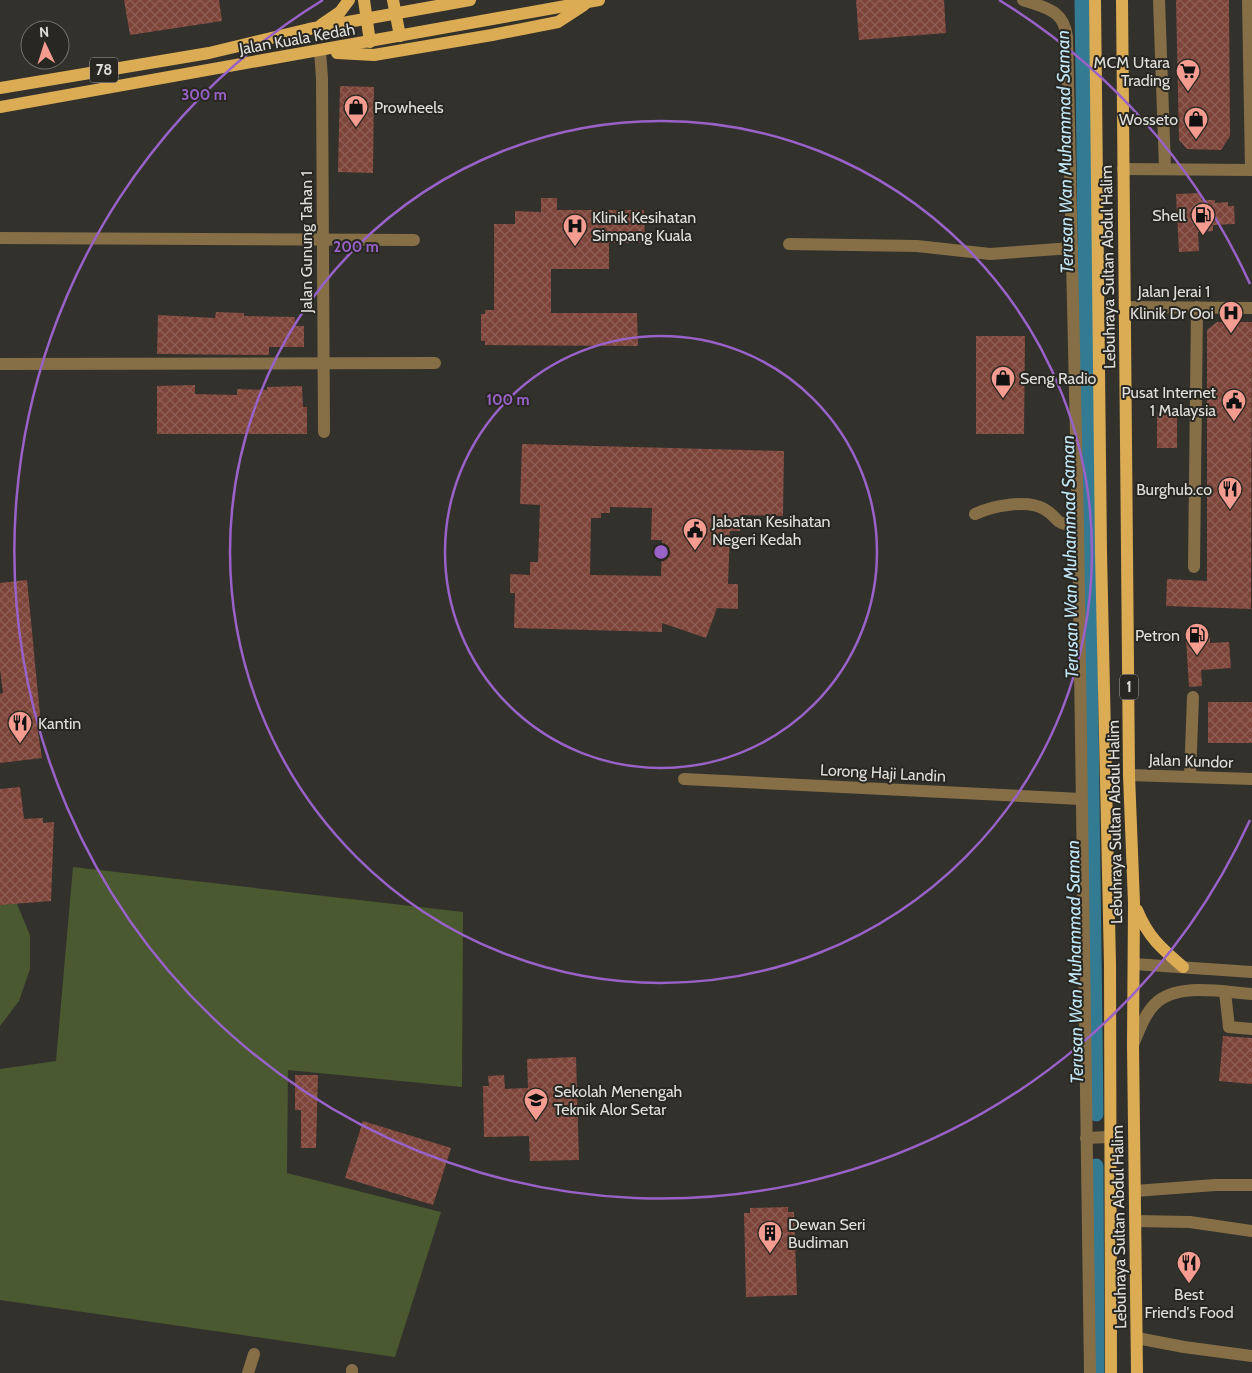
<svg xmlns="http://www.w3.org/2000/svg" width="1252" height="1373" viewBox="0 0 1252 1373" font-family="Cabin,sans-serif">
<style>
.pitch{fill:#4a592f}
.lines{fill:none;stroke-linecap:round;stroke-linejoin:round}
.canal{stroke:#337b93;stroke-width:15}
.building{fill:url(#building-cross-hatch);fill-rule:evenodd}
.minor{stroke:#866f47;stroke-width:12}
.major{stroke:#dcac54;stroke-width:12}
.ring{fill:none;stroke:#9962c8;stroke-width:2.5}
.labels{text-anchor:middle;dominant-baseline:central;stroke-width:4;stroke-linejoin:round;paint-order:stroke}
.shield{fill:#282722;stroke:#a9a8a4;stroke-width:1}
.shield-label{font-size:15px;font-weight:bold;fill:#e0dfdc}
.street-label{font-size:16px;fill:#e0dfdc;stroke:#282722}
.poi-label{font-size:16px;fill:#e0dfdc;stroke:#282722;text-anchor:end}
.water-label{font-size:18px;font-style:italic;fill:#c1e6f5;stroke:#282722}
.centre{fill:#9962c8;stroke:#282722;stroke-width:2.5}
.ring-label{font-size:15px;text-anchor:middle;font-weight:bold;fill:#9962c8;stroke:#282722;stroke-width:4;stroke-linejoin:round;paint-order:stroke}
</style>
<defs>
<pattern id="building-cross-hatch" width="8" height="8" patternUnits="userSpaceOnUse" patternTransform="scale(1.25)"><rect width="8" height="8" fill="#7d4439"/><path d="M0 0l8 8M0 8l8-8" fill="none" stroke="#8f5f55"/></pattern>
</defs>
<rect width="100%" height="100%" fill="#32312c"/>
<g class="pitch">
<path d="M 73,867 L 463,912 L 462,1087 L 288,1070 L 287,1173 L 441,1212 L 395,1357 L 0,1300 L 0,1069 L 56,1061 Z"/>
<path d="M 0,885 L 17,904 L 30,935 L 30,969 L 19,1001 L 0,1026 Z"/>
</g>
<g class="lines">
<g class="canal">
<path d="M 1082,0 L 1096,1114"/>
<path d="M 1096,1166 L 1097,1373"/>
</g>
</g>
<g class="building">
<path d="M 124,0 L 219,0 L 222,21 L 130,35 Z"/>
<path d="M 856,0 L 944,0 L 946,33 L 859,40 Z"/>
<path d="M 1176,0 L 1229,0 L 1230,136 L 1221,150 L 1187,149 L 1179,140 Z"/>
<path d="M 340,86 L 374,87 L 373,173 L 338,172 Z"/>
<path d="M 1201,193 L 1201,200 L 1215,200 L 1215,203 L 1228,202 L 1228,206 L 1234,206 L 1235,224 L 1213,225 L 1213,231 L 1198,232 L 1199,251 L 1179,252 L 1176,194 Z"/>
<path d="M 541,198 L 557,198 L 557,210 L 644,210 L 645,243 L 609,243 L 609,269 L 551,269 L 551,313 L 637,313 L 638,346 L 485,345 L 485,341 L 481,341 L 481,314 L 485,314 L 485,310 L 494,310 L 494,224 L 515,224 L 515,211 L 541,212 Z"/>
<path d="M 216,312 L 244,313 L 244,316 L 295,317 L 295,326 L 304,326 L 304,347 L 269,347 L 269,355 L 157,354 L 158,315 L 215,318 Z"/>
<path d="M 1217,322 L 1252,322 L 1251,609 L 1166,606 L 1167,579 L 1207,581 L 1207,330 Z"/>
<path d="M 976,336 L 1025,336 L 1024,434 L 976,434 Z"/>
<path d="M 195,385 L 195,394 L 237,395 L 237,389 L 267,390 L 267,387 L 302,386 L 303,407 L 307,407 L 307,434 L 157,434 L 157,386 Z"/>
<rect x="1157" y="413" width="20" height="35"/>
<path d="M 522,444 L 784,451 L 783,516 L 740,515 L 740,531 L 730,531 L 728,584 L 738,584 L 738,609 L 717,608 L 706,638 L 662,623 L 662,632 L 514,628 L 515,593 L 510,593 L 510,574 L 530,575 L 530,562 L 538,562 L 540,505 L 520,504 ZM 610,507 L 652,508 L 651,540 L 662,540 L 661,576 L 590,575 L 591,518 L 601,518 L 601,513 L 610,513 Z"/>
<path d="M 27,580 L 41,725 L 37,725 L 42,758 L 0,763 L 0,694 L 3,693 L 0,669 L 0,583 Z"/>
<path d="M 1210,637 L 1210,643 L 1229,642 L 1231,668 L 1201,670 L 1202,686 L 1189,687 L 1186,639 Z"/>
<rect x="1208" y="702" width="44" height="41"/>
<path d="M 20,787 L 24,819 L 43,818 L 43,823 L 54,822 L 51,901 L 0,905 L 0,789 Z"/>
<path d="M 1223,1036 L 1252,1038 L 1252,1084 L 1219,1081 Z"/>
<path d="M 576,1057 L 579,1160 L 530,1161 L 529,1136 L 484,1137 L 483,1086 L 489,1086 L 488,1076 L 504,1075 L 505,1089 L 528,1088 L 527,1059 Z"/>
<path d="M 295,1075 L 318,1075 L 316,1148 L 301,1148 L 301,1110 L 295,1110 Z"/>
<path d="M 363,1121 L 451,1148 L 433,1205 L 345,1178 Z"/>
<path d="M 788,1207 L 788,1212 L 794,1212 L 797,1295 L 746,1297 L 744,1213 L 750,1213 L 750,1208 Z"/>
</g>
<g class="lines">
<g class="minor">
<path d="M 1023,0 C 1046,8 1064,10 1067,37 L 1078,525 L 1090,1373"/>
<path d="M 1159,0 L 1165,168"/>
<path d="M 1248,0 L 1251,170"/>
<path d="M 320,51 L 322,78 L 324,432"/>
<path d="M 1123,169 L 1252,170"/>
<path d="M 0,238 L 414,240"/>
<path d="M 789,244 L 917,246 L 990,254 L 1072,248"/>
<path d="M 1127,307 L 1252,308"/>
<path d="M 0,364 L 435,363"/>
<path d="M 975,514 C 992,506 1027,499 1044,509 C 1062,519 1050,524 1078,525"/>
<path d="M 1194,567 L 1197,307"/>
<path d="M 1129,775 L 1252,779"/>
<path d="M 1190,777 L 1193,697"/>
<path d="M 684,779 L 1081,799"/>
<path d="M 1134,964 L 1252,972"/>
<path d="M 1225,992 L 1229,1027 L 1252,1029"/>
<path d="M 1133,1045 C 1139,1031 1144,1015 1155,1004 C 1177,982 1223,992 1252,994"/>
<path d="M 1086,1138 L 1109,1137"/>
<path d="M 1135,1191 L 1215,1185 L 1252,1185"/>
<path d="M 1135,1221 L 1190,1222 L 1252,1231"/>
<path d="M 1137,1338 L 1184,1347 L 1252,1356"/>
<path d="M 248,1373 L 254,1354"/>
<path d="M 352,1373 L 352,1370"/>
</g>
<g class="major">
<path d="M 364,0 L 370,42"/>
<path d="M 393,0 L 400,36"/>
<path d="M 1095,0 L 1101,552 L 1110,964 L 1111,1373"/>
<path d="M 1122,0 L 1129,775 L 1134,903 L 1133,1045 L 1137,1373"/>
<path d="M 321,25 L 340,12 L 349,0"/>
<path d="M 337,53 L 374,55 L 492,35 L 558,22 L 584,5"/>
<path d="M 0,88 L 209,53 L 309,29 L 470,0"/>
<path d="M 0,107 L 599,0"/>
<path d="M 1137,910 C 1148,937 1161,948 1183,967"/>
</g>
</g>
<g class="ring">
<circle cx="661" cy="552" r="216"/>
<circle cx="661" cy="552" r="431"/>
<path d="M1250 820A647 647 0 1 1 323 0M999 0A647 647 0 0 1 1250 284"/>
</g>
<defs>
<symbol id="supermarket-pin" viewBox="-11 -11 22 30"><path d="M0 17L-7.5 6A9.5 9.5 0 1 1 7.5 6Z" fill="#f59c91" stroke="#282722"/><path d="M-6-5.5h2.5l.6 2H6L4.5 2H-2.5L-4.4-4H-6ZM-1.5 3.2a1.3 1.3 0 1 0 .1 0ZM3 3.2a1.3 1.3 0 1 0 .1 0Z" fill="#111"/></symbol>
<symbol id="shop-pin" viewBox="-11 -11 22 30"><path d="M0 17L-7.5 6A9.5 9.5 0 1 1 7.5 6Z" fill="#f59c91" stroke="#282722"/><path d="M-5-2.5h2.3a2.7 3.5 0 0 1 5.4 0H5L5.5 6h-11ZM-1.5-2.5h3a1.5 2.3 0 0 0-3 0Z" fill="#111"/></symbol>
<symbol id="fuel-pin" viewBox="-11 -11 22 30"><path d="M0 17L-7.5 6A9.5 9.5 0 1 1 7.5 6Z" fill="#f59c91" stroke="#282722"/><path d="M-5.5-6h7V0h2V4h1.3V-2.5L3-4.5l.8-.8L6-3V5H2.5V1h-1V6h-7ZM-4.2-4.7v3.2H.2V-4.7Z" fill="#111"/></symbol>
<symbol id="hospital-pin" viewBox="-11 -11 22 30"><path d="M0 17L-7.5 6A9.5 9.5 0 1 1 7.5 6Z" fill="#f59c91" stroke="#282722"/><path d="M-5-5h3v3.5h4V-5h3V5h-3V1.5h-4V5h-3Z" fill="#111"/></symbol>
<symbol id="civic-pin" viewBox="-11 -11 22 30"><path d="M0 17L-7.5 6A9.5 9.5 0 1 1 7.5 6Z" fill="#f59c91" stroke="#282722"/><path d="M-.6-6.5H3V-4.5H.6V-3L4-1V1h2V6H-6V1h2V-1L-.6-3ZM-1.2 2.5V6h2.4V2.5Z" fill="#111"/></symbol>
<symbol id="restaurant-pin" viewBox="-11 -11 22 30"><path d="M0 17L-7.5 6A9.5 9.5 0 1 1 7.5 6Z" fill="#f59c91" stroke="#282722"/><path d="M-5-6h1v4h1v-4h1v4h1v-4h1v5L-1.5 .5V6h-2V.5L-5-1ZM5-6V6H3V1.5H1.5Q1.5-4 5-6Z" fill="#111"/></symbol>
<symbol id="school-pin" viewBox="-11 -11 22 30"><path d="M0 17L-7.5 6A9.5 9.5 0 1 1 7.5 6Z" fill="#f59c91" stroke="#282722"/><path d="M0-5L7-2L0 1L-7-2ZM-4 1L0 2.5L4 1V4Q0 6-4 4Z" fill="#111"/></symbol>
<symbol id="building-pin" viewBox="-11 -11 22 30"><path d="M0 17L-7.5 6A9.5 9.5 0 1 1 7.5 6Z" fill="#f59c91" stroke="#282722"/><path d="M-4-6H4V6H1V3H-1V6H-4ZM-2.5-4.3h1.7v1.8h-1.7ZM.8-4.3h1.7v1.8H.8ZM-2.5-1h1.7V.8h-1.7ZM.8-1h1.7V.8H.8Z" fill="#111"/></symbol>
</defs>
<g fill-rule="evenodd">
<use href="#supermarket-pin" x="1174" y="57" width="28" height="38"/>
<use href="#shop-pin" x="342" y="93" width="28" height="38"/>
<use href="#shop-pin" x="1182" y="105" width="28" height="38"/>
<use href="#fuel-pin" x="1189" y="201" width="28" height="38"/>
<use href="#hospital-pin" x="561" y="212" width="28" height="38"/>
<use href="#hospital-pin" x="1217" y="299" width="28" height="38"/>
<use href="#shop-pin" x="989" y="364" width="28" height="38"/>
<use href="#civic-pin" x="1220" y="387" width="28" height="38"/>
<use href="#restaurant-pin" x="1216" y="475" width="28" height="38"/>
<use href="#civic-pin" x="681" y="516" width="28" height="38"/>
<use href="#fuel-pin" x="1183" y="621" width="28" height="38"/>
<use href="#restaurant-pin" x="6" y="709" width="28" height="38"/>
<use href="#school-pin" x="522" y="1086" width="28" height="38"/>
<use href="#building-pin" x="756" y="1219" width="28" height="38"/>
<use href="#restaurant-pin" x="1175" y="1249" width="28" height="38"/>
</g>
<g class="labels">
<g class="shield">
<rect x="90" y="57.5" width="28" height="25" rx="4"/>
<rect x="1120" y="674.5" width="18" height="25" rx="4"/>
</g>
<g class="shield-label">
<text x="104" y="70">78</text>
<text x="1129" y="687">1</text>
</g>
<g class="street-label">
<text transform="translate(297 39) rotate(-10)">Jalan Kuala Kedah</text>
<text transform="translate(306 242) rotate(-90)">Jalan Gunung Tahan 1</text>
<text transform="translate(1108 267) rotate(-91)">Lebuhraya Sultan Abdul Halim</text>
<text x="1174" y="291">Jalan Jerai 1</text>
<text transform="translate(1191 761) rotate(2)">Jalan Kundor</text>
<text transform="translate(883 773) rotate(3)">Lorong Haji Landin</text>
<text transform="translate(1115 822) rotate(-91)">Lebuhraya Sultan Abdul Halim</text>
<text transform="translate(1119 1227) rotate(-91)">Lebuhraya Sultan Abdul Halim</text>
</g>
<g class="poi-label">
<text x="1170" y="62">MCM Utara<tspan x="1170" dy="18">Trading</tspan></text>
<text x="374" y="107" text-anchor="start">Prowheels</text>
<text x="1178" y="119">Wosseto</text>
<text x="1186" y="215">Shell</text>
<text x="592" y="217" text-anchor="start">Klinik Kesihatan<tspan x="592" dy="18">Simpang Kuala</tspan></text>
<text x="1214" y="313">Klinik Dr Ooi</text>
<text x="1020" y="378" text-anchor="start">Seng Radio</text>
<text x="1216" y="392">Pusat Internet<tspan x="1216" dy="18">1 Malaysia</tspan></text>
<text x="1212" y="489">Burghub.co</text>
<text x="712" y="521" text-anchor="start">Jabatan Kesihatan<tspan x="712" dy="18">Negeri Kedah</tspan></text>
<text x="1180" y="635">Petron</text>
<text x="38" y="723" text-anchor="start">Kantin</text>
<text x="554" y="1091" text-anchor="start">Sekolah Menengah<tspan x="554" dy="18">Teknik Alor Setar</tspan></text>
<text x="788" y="1224" text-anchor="start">Dewan Seri<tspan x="788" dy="18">Budiman</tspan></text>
<text x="1189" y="1294" text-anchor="middle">Best<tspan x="1189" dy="18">Friend's Food</tspan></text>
</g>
<g class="water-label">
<text transform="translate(1065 152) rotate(-91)">Terusan Wan Muhammad Saman</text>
<text transform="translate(1070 557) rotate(-91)">Terusan Wan Muhammad Saman</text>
<text transform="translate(1075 962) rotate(-91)">Terusan Wan Muhammad Saman</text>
</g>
</g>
<circle cx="661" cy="552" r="8" class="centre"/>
<g class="ring-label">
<text x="204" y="100">300 m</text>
<text x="356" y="252">200 m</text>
<text x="508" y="405">100 m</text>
</g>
<g transform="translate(45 45) rotate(356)"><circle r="24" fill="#282722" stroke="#72716c"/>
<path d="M0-4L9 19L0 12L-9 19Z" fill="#f59c91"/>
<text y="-8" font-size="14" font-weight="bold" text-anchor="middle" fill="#e0dfdc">N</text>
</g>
</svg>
